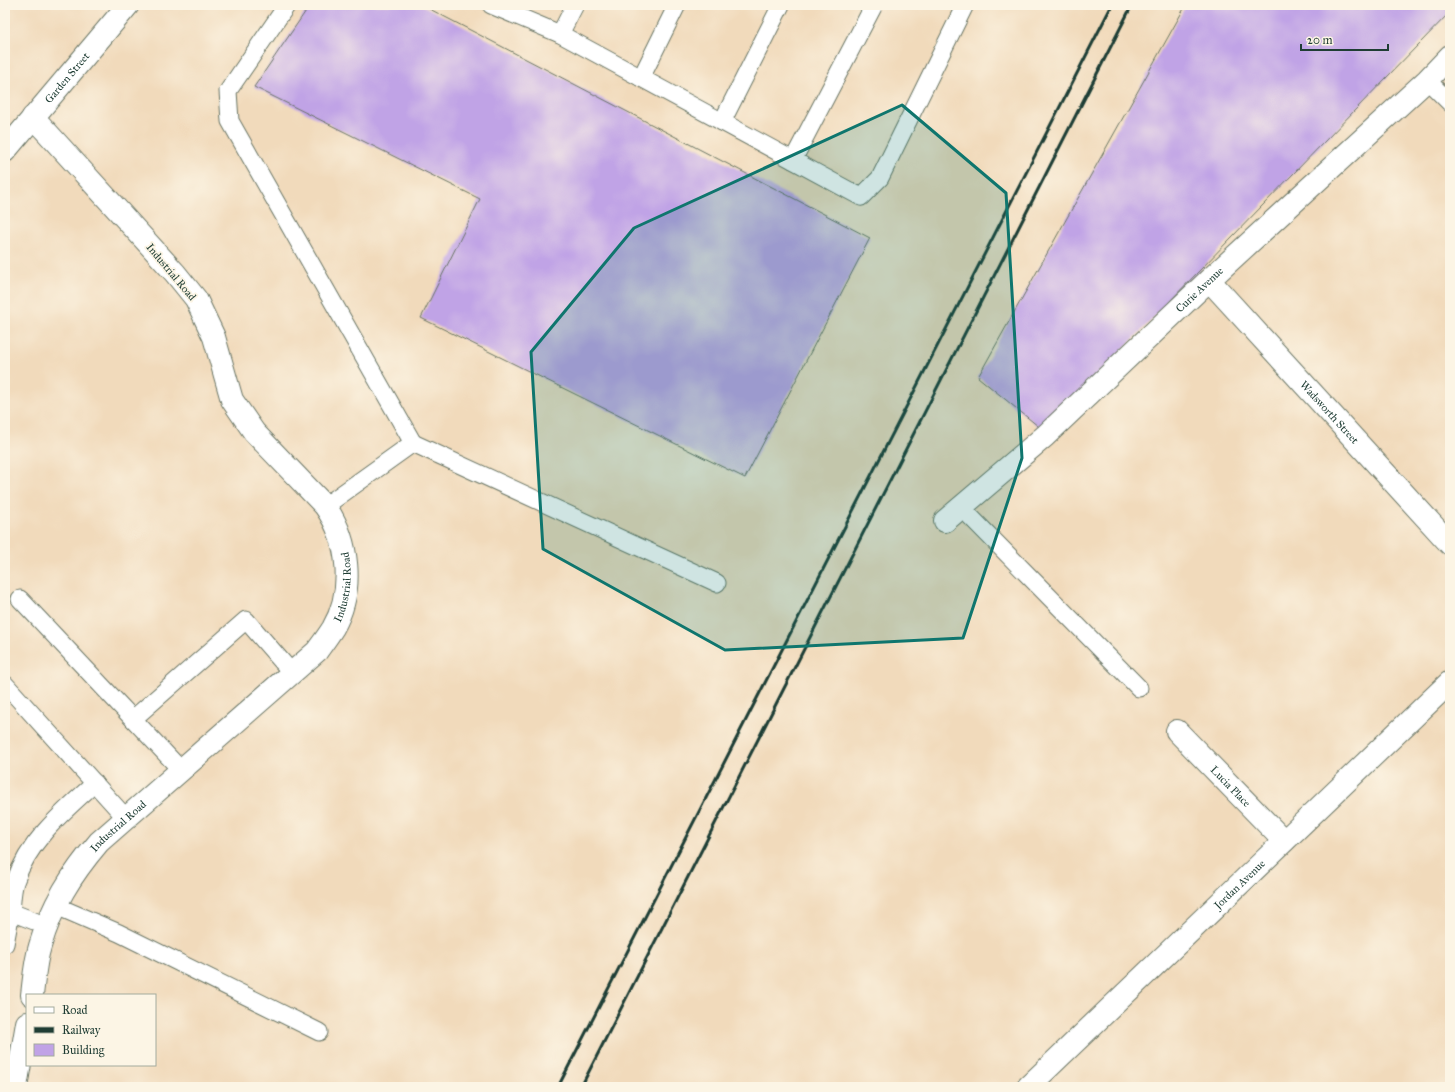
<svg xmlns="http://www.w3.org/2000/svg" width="1455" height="1092" viewBox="0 0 1455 1092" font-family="'IM FELL Great Primer',serif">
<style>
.building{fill:#c0a3e6}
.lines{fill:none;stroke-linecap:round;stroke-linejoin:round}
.lane-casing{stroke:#687463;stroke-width:19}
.street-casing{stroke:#687463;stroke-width:24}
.lane{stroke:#fff;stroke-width:17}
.street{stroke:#fff;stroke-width:22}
.rail{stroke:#1f3d34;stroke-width:3}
.marked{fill:#0f766e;fill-opacity:0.2;stroke:#0f766e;stroke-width:3;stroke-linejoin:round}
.labels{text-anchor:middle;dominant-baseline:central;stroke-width:3.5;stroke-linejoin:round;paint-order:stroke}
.street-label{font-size:11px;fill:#1f3d34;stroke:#fcf5e5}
</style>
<rect width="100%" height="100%" fill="#fcf5e5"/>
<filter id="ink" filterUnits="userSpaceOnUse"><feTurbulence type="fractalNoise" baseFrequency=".025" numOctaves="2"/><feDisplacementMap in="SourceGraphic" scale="8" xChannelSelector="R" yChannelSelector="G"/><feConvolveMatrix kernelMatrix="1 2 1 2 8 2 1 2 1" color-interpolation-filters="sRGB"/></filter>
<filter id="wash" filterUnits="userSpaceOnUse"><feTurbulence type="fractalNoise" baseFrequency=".012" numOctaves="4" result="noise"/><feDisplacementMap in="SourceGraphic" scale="16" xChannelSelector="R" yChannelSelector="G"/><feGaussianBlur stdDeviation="0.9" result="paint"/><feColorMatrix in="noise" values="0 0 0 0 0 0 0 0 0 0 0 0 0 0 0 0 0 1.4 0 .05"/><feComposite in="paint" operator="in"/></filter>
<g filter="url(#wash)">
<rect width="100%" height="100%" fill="#f1dabb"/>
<g id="blocks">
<g class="building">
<path d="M 310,5 L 422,5 L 870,238 L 745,478 L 421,318 L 480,199 L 254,87 Z"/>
<path d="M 1186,5 L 1450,5 L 1450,12 L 1044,431 L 978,377 Z"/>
</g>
</g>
</g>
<g filter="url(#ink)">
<use href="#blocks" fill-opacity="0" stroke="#687463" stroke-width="1"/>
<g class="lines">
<defs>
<g id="lane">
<path d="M 287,5 L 228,91 L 230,121 L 413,443"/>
<path d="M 491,5 L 560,34"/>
<path d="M 575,5 L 560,34 L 861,197 L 880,178 L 965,5"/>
<path d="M 641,78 L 677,5"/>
<path d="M 1427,80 L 1450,103"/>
<path d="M 722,122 L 781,5"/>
<path d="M 793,160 L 874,5"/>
<path d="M 325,506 L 413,443 L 717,583"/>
<path d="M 961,507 L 1139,688"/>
<path d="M 20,599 L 133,719"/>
<path d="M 5,684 L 126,818"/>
<path d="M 181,770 L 133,719 L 246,620 L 292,673"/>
<path d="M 54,905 L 119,933 L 319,1032"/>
<path d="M 47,926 L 11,912 C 12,903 12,891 15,882 C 29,840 63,812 95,783"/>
<path d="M 5,944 L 11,912"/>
</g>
<g id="street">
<path id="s1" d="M 5,151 L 128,5"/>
<path id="s2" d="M 1209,280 L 1450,544"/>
<path id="s3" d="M 945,521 L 1045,436 L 1209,280 L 1427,80 L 1450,56"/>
<path id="s4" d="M 1177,731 L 1284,841"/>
<path id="s5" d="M 32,995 C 34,979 35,962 40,946 C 52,905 71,875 99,842 L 317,651 C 322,644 328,636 333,628 C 355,590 349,540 325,506 L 254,432 L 232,400 L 214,337 L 196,299 L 175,273 L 33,117"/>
<path d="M 16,1087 L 27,1023"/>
<path id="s6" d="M 1028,1087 L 1450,682"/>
</g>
</defs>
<use href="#lane" class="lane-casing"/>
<use href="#street" class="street-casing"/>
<use href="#lane" class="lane"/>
<use href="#street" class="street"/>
<g class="rail">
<path d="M 558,1087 L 1112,5"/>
<path d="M 581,1087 L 1132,5"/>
</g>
</g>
</g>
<path class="marked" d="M 902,105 L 1006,193 L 1022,458 L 963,638 L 725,650 L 543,549 L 531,352 L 634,228 Z"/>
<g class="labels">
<g class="street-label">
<text stroke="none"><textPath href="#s1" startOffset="96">Garden Street</textPath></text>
<text transform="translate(171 272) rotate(50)">Industrial Road</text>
<text stroke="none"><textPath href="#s3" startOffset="344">Curie Avenue</textPath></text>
<text stroke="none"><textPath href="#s2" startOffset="179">Wadsworth Street</textPath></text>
<text stroke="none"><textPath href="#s5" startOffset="531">Industrial Road</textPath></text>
<text stroke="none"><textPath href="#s4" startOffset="77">Lucia Place</textPath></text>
<text stroke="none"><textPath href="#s5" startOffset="195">Industrial Road</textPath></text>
<text stroke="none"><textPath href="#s6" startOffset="293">Jordan Avenue</textPath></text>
</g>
</g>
<rect width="1455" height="1092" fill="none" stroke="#fcf5e5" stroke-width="20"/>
<rect x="26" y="994" width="130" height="72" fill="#fcf5e5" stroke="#a4ab9e"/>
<rect x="34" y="1007" width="20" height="6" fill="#ffffff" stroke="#a4ab9e"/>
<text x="62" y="1014" font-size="12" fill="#1f3d34">Road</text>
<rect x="34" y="1027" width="20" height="6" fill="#1f3d34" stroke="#a4ab9e"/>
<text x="62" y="1034" font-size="12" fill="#1f3d34">Railway</text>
<rect x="34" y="1044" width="20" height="12" fill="#c0a3e6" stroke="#a4ab9e"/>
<text x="62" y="1054" font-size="12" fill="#1f3d34">Building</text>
<path d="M1301 44v6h87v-6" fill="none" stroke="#1f3d34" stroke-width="2"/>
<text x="1307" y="44" font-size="12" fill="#1f3d34" stroke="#fcf5e5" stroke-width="3" paint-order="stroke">20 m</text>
</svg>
